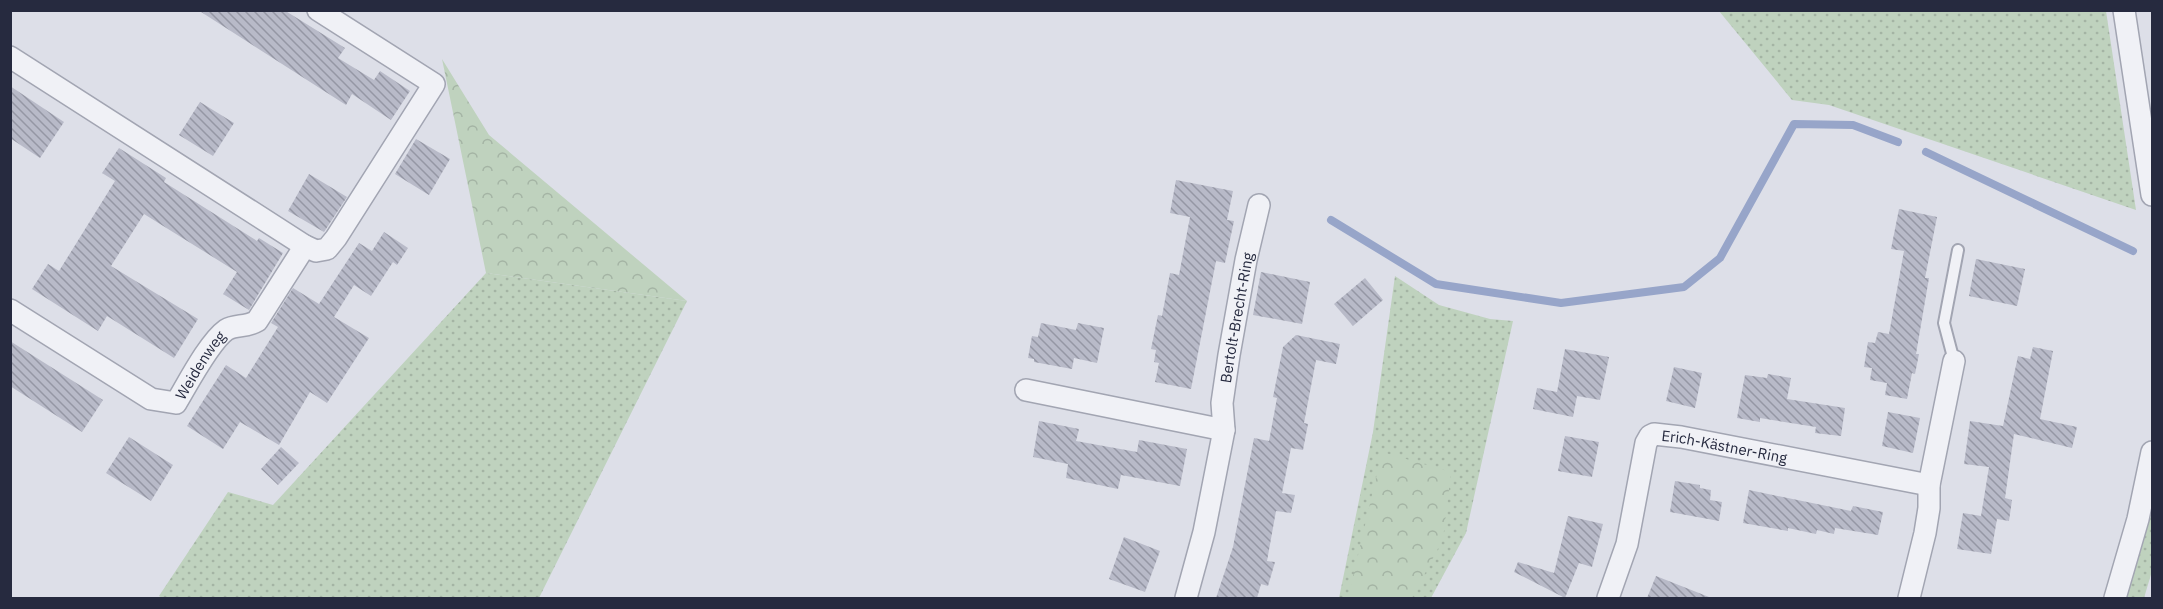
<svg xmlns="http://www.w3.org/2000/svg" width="2163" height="609" viewBox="0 0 2163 609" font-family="'IBM Plex Sans',sans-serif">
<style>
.grass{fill:url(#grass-dots)}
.forest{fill:url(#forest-crowns)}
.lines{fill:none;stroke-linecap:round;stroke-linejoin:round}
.stream{stroke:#97a5c9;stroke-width:8}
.building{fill:url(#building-back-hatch)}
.lane-casing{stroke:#a2a5b2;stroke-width:14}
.street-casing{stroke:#a2a5b2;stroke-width:24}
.lane{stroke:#f0f1f6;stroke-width:10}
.street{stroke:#f0f1f6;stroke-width:21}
.labels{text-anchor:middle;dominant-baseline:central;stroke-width:5;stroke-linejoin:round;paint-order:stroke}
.street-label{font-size:15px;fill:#262a3f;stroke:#edeff5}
</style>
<defs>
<pattern id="grass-dots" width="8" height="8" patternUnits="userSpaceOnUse" patternTransform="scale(1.5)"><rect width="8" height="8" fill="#bfd2be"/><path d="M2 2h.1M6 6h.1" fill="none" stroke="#a4b4a4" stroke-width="1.8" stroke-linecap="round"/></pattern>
<pattern id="forest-crowns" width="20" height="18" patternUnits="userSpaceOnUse" patternTransform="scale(1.5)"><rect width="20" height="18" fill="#bfd2be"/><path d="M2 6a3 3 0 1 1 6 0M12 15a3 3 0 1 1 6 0" fill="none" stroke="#a4b4a4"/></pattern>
<pattern id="building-back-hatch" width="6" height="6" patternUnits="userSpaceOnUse" patternTransform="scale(1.5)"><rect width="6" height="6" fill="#b8bac8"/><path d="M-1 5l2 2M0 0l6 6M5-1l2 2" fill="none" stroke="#9597a4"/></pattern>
</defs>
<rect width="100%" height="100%" fill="#dddfe8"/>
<g class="grass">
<path d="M 1719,11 L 2106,11 L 2136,210 L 1829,105 L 1792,100 Z"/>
<path d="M 486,273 L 687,301 L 539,598 L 162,598 L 159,596 L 228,492 L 273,505 Z"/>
<path d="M 1395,276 L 1439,305 L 1490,319 L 1513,321 L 1466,533 L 1431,598 L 1339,598 L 1373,432 Z"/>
<path d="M 2152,487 L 2152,571 L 2144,598 L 2123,598 L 2144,538 Z"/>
</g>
<g class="forest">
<path d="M 442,59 L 489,135 L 687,301 L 486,273 Z"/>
<path d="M 1382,452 L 1451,472 L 1443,539 L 1412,598 L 1348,598 Z"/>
</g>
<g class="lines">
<g class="stream">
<path d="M 1926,152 L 2133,251"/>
<path d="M 1331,220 L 1436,284 L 1561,303 L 1684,287 L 1720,258 L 1794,124 L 1853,125 L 1898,142"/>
</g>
</g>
<g class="building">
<path d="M 198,10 L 284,10 L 345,48 L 338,58 L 374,80 L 380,71 L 410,91 L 391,120 L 352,94 L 346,105 Z"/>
<path d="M 10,86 L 64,122 L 40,158 L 10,138 Z"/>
<path d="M 200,102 L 234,123 L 213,156 L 179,135 Z"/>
<path d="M 416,139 L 450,159 L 429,195 L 395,174 Z"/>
<path d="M 119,148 L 166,178 L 164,182 L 257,241 L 259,238 L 283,253 L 249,310 L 223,294 L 237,272 L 144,214 L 111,266 L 198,319 L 174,358 L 107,316 L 98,331 L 32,289 L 48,264 L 59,271 L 115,181 L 102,173 Z"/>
<path d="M 309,174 L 347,197 L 324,232 L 288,211 Z"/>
<path d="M 1176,180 L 1233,191 L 1227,220 L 1234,221 L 1225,263 L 1216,261 L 1191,389 L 1155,382 L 1159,363 L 1154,362 L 1156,350 L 1151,349 L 1158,315 L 1162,316 L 1170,273 L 1179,275 L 1190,217 L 1170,213 Z"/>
<path d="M 1899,209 L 1937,217 L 1925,278 L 1929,278 L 1916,354 L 1919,354 L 1915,374 L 1912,373 L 1907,399 L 1885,395 L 1887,383 L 1870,380 L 1872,368 L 1864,367 L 1868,342 L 1875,343 L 1878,332 L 1889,334 L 1904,251 L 1891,249 Z"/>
<path d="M 384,232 L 408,248 L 397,265 L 393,262 L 371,296 L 354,285 L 334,317 L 369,338 L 327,403 L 310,392 L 279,445 L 240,422 L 223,449 L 187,426 L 226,365 L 246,378 L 278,327 L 271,323 L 293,288 L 319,304 L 359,243 L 372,251 Z"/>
<path d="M 1976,259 L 2025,269 L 2017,306 L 1969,296 Z"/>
<path d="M 1261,272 L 1310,282 L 1302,324 L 1253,315 Z"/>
<path d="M 1365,278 L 1383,300 L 1353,326 L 1334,304 Z"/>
<path d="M 1041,323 L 1076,330 L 1078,323 L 1104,328 L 1097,363 L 1074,358 L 1072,369 L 1034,362 L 1034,359 L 1028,358 L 1032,336 L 1038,337 Z"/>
<path d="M 1296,335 L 1340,344 L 1336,364 L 1316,360 L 1304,423 L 1308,424 L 1303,450 L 1291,448 L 1282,493 L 1295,495 L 1291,513 L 1276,511 L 1267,561 L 1275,562 L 1268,586 L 1261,584 L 1257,598 L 1216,598 L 1233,547 L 1254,438 L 1269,441 L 1277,398 L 1273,397 L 1283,347 Z"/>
<path d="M 10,341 L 103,400 L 82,432 L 10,386 Z"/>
<path d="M 2033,347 L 2053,351 L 2040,419 L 2077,427 L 2072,448 L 2014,434 L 2005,498 L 2012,500 L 2009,521 L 1997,519 L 1991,554 L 1957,549 L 1963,513 L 1981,516 L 1989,467 L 1964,464 L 1970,421 L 2003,426 L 2018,356 L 2030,359 Z"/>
<path d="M 1565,349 L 1609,357 L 1600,400 L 1577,396 L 1573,417 L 1533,409 L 1537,388 L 1557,392 Z"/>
<path d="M 1674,367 L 1702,373 L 1695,408 L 1666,401 Z"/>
<path d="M 1768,374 L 1791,378 L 1787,399 L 1845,408 L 1841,436 L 1815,433 L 1816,427 L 1760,418 L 1760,422 L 1737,418 L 1745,375 L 1767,378 Z"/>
<path d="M 1888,412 L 1920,418 L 1913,453 L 1882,446 Z"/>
<path d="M 1039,421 L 1079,429 L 1076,441 L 1137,452 L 1139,440 L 1187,449 L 1180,486 L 1121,475 L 1118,489 L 1066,478 L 1068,464 L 1033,457 Z"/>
<path d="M 1565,436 L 1599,442 L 1592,477 L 1558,471 Z"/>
<path d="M 129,437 L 173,465 L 151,501 L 106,473 Z"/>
<path d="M 281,447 L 299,463 L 278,485 L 261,469 Z"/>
<path d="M 1675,481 L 1700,485 L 1700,488 L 1711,490 L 1710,500 L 1722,502 L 1719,521 L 1670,512 Z"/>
<path d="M 1749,490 L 1851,511 L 1853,506 L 1883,512 L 1878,535 L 1835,528 L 1834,534 L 1817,530 L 1816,534 L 1788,528 L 1788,531 L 1743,523 Z"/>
<path d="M 1568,516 L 1603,524 L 1592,567 L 1579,563 L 1565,598 L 1514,572 L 1518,562 L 1554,573 Z"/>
<path d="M 1124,537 L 1160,551 L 1145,592 L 1109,579 Z"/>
<path d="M 1656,576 L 1709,597 L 1709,598 L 1647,598 Z"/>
</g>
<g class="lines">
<defs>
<path id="lane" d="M 1954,361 L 1944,323 L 1958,250"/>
<g id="street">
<path d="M 2124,10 L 2152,195"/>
<path d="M 10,57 L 305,246"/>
<path id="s1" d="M 10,310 L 151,399 L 176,403 C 187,385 209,342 226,330 C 236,324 245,328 257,321 L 305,246 L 316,251 L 327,249 L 336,238 L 434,84 L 318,10"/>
<path d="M 1026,390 L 1224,430"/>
<path id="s2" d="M 1186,598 L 1204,532 L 1224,430 L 1222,403 L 1229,355 L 1246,260 L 1259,205"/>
<path id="s3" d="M 1608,598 L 1627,544 L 1646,443 L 1650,436 L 1654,434 L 1681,437 L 1929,485"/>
<path d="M 1909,598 L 1925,533 L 1929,508 L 1929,485 L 1954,361"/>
<path d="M 2115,598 L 2138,519 L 2152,452"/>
</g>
</defs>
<use href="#lane" class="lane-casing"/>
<use href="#street" class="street-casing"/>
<use href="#lane" class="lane"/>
<use href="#street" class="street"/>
</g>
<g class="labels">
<g class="street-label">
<text stroke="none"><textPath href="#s2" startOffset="286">Bertolt-Brecht-Ring</textPath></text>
<text stroke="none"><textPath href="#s1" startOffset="237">Weidenweg</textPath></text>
<text stroke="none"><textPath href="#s3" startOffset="244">Erich-Kästner-Ring</textPath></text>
</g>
</g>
<rect width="2163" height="609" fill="none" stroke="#262a3f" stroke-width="24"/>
</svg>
